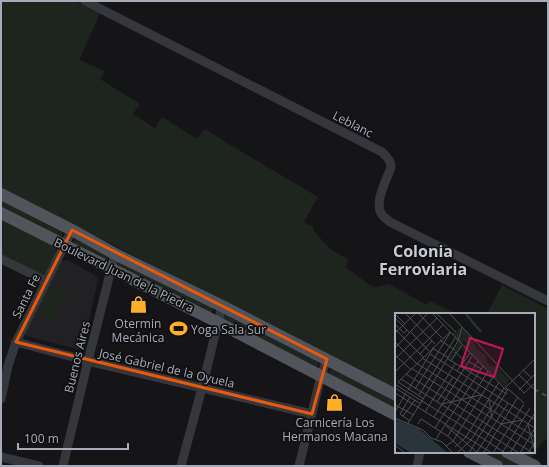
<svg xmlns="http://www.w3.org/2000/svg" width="549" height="467" viewBox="0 0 549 467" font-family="'Open Sans',sans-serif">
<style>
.built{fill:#212124}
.green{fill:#1d251e}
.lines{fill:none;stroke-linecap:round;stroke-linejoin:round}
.minor{stroke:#36373c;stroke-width:9}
.major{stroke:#52545b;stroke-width:12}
.rail{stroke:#494b51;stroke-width:2;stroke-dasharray:5 4;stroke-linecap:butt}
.marked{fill:none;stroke:#e8590c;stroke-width:3;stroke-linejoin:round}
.labels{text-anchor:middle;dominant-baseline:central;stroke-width:3.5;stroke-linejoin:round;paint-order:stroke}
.street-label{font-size:12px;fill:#a6acb8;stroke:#101012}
.poi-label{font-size:12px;fill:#a6acb8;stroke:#101012}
.district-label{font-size:16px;font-weight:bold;fill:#c7cbd4;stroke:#101012}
.inset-river{fill:none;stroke:#2a343c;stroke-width:2}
.inset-road{fill:none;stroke:#4f5157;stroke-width:1}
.view{fill:#c2185b;fill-opacity:0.15;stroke:#c2185b;stroke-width:2}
.inset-edge{fill:none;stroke:#a6acb8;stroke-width:2}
</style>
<rect width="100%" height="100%" fill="#151517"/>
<path class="built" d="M 68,260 L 96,276 L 98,280 L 83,346 L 78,349 L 26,336 L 24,332 L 60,261 Z"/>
<g class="green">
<path d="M 1,1 L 75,1 L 100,14 L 79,60 L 105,71 L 100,79 L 140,104 L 133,114 L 155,128 L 162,117 L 197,139 L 205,129 L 237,149 L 318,197 L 304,222 L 314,227 L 313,230 L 330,249 L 349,260 L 345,267 L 370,285 L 374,287 L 389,284 L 427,305 L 430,301 L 456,314 L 396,314 L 396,389 L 1,188 Z"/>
<path d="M 1,199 L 63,231 L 63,233 L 61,237 L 1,208 Z"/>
<path d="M 1,219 L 52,245 L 56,248 C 56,257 51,269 44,274 L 37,273 L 1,255 Z"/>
<path d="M 77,238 L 109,256 L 107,260 L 73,243 L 74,241 Z"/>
<path d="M 118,262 L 212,307 L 213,311 L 211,313 L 120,268 L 118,265 Z"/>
<path d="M 51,285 L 68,294 L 54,321 L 38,312 Z"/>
<path d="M 502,285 L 548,309 L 548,438 L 541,443 L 532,457 L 528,456 L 519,452 L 534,452 L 534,314 L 487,314 Z"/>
<path d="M 228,314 L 318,361 L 319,365 L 315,368 L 223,319 L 224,316 Z"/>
<path d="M 333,368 L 396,401 L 396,409 L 330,375 L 329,370 Z"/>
<path d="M 480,452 L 496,452 L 524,466 L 507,466 Z"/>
</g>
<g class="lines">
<g class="minor">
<path d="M 85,1 L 382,152 C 386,156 390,159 391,165 C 391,169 389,173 387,177 C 383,188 374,206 383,216 C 385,218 388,220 390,222 L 548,301"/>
<path d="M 1,259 L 46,281"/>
<path d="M 16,342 L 88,361 L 312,414"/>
<path d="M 1,399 L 8,366 L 16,342 L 72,230"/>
<path d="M 1,457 L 39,466"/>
<path d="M 63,466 L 88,361 L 115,254"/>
<path d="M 181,466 L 202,388 L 222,306"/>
<path d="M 299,466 L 321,376 L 327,359"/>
<path d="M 417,466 L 420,452"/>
</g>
<g class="major">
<path d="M 1,194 L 72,230 L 115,254 L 222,306 L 396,395"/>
<path d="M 1,213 L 217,322 L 396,415"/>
<path d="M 469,452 L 497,466"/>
<path d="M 507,452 L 535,466"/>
</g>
<path class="rail" d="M 534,389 L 548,397"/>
</g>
<path class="marked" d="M 72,230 L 327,359 L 312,414 L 16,342 Z"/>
<defs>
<symbol id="shop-bare" viewBox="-9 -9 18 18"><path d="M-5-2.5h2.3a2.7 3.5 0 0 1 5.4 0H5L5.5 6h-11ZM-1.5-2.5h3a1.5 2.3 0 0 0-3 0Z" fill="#fdb027" stroke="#101012" stroke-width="2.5" paint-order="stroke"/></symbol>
<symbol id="stadium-bare" viewBox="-9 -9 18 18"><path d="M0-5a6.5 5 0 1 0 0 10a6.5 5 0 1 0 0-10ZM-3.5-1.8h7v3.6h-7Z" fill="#fdb027" stroke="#101012" stroke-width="2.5" paint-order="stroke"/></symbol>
</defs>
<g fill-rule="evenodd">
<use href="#shop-bare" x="126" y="292" width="25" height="25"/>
<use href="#stadium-bare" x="166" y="316" width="25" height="25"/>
<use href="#shop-bare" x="322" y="390" width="25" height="25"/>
</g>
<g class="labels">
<g class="street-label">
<text transform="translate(353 124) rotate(27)">Leblanc</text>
<text transform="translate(124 275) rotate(26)">Boulevard Juan de la Piedra</text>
<text transform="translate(26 296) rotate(-64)">Santa Fe</text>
<text transform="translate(77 357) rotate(-76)">Buenos Aires</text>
<text transform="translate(167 368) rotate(13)">José Gabriel de la Oyuela</text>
</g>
<g class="poi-label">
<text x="138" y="323">Otermin<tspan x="138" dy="14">Mecánica</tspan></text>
<text x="191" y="329" text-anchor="start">Yoga Sala Sur</text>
<text x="335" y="422">Carnicería Los<tspan x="335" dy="14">Hermanos Macana</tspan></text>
</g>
<g class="district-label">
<text x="423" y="251">Colonia<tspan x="423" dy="18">Ferroviaria</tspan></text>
</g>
</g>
<g transform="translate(395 313)">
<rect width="140" height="140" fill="#151517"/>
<path d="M 66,14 L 81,28 L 79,30 L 81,35 L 91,43 L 92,49 L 98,54 L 100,52 L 114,67 L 110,74 L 68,34 L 71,30 L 69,28 L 65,32 L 73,42 L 65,35 L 56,47 L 54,46 L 64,30 L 55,18 L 60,20 Z" fill="#1d251e"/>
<path d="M 0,106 L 24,116 L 53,140 L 16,140 L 0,130 Z" fill="#2a343c"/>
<path class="inset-river" d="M 70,0 L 86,19"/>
<path class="inset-road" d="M 10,0 L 40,31M 23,0 L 47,25M 37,0 L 111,77 L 113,77 L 111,75M 41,0 L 61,19M 54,0 L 129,80M 0,1 L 10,11M 0,5 L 14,19M 0,11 L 9,20 L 12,17M 0,16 L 28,44M 15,18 L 34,38M 0,20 L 21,0M 45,27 L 60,37M 63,28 L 67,14M 0,29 L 21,50 L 140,124M 0,35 L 33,0M 37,35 L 54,45M 60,39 L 69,47M 25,41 L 37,28M 35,41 L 140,107M 0,42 L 15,56M 2,44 L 42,5M 27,45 L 140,115M 53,46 L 112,81M 56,48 L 67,32M 73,48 L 86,56M 16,55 L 140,132M 128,57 L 137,65M 62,58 L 75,40M 0,59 L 48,12M 11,61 L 138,140M 124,62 L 140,77M 6,66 L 98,124 L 123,84M 1,72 L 95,130 L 98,124 L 124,140M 0,75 L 26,91M 110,75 L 140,46M 20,76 L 55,20M 113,76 L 129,90M 13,77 L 39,34M 124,77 L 140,61M 0,80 L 97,140M 129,80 L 140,70M 24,82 L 60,25M 29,86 L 3,69 L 55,19M 94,87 L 97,105M 27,88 L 63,28M 42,89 L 58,64M 47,91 L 86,82M 0,92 L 19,102M 0,99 L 11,80M 30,99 L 60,51M 8,103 L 20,87M 39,104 L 77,43M 0,105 L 28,117 L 36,125 L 47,129 L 58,140M 15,108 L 5,101 L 15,84M 13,110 L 27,88M 23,111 L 26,106 L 54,124 L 71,140M 106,111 L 127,107M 133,112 L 140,138M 51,113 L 83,140M 40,115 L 83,48M 53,123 L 93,58M 41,126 L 88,53M 0,132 L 10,140M 51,133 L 58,128 L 98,64M 60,134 L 71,124 L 104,69M 82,139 L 113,90M 62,140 L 76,127 L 109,75M 74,140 L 112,78M 88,140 L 95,130 L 110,140M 98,140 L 129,91M 107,140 L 135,95M 115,140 L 140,100M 125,140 L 140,115M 133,140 L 140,129"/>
<path class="view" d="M 75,25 L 108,36 L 99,64 L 66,53 Z"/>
<rect width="140" height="140" class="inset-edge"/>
</g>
<rect width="549" height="467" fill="none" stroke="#a6acb8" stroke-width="4"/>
<path d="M18 443v6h110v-6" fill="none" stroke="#a6acb8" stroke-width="2"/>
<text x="24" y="443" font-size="12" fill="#a6acb8" stroke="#101012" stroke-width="3" paint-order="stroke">100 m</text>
</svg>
